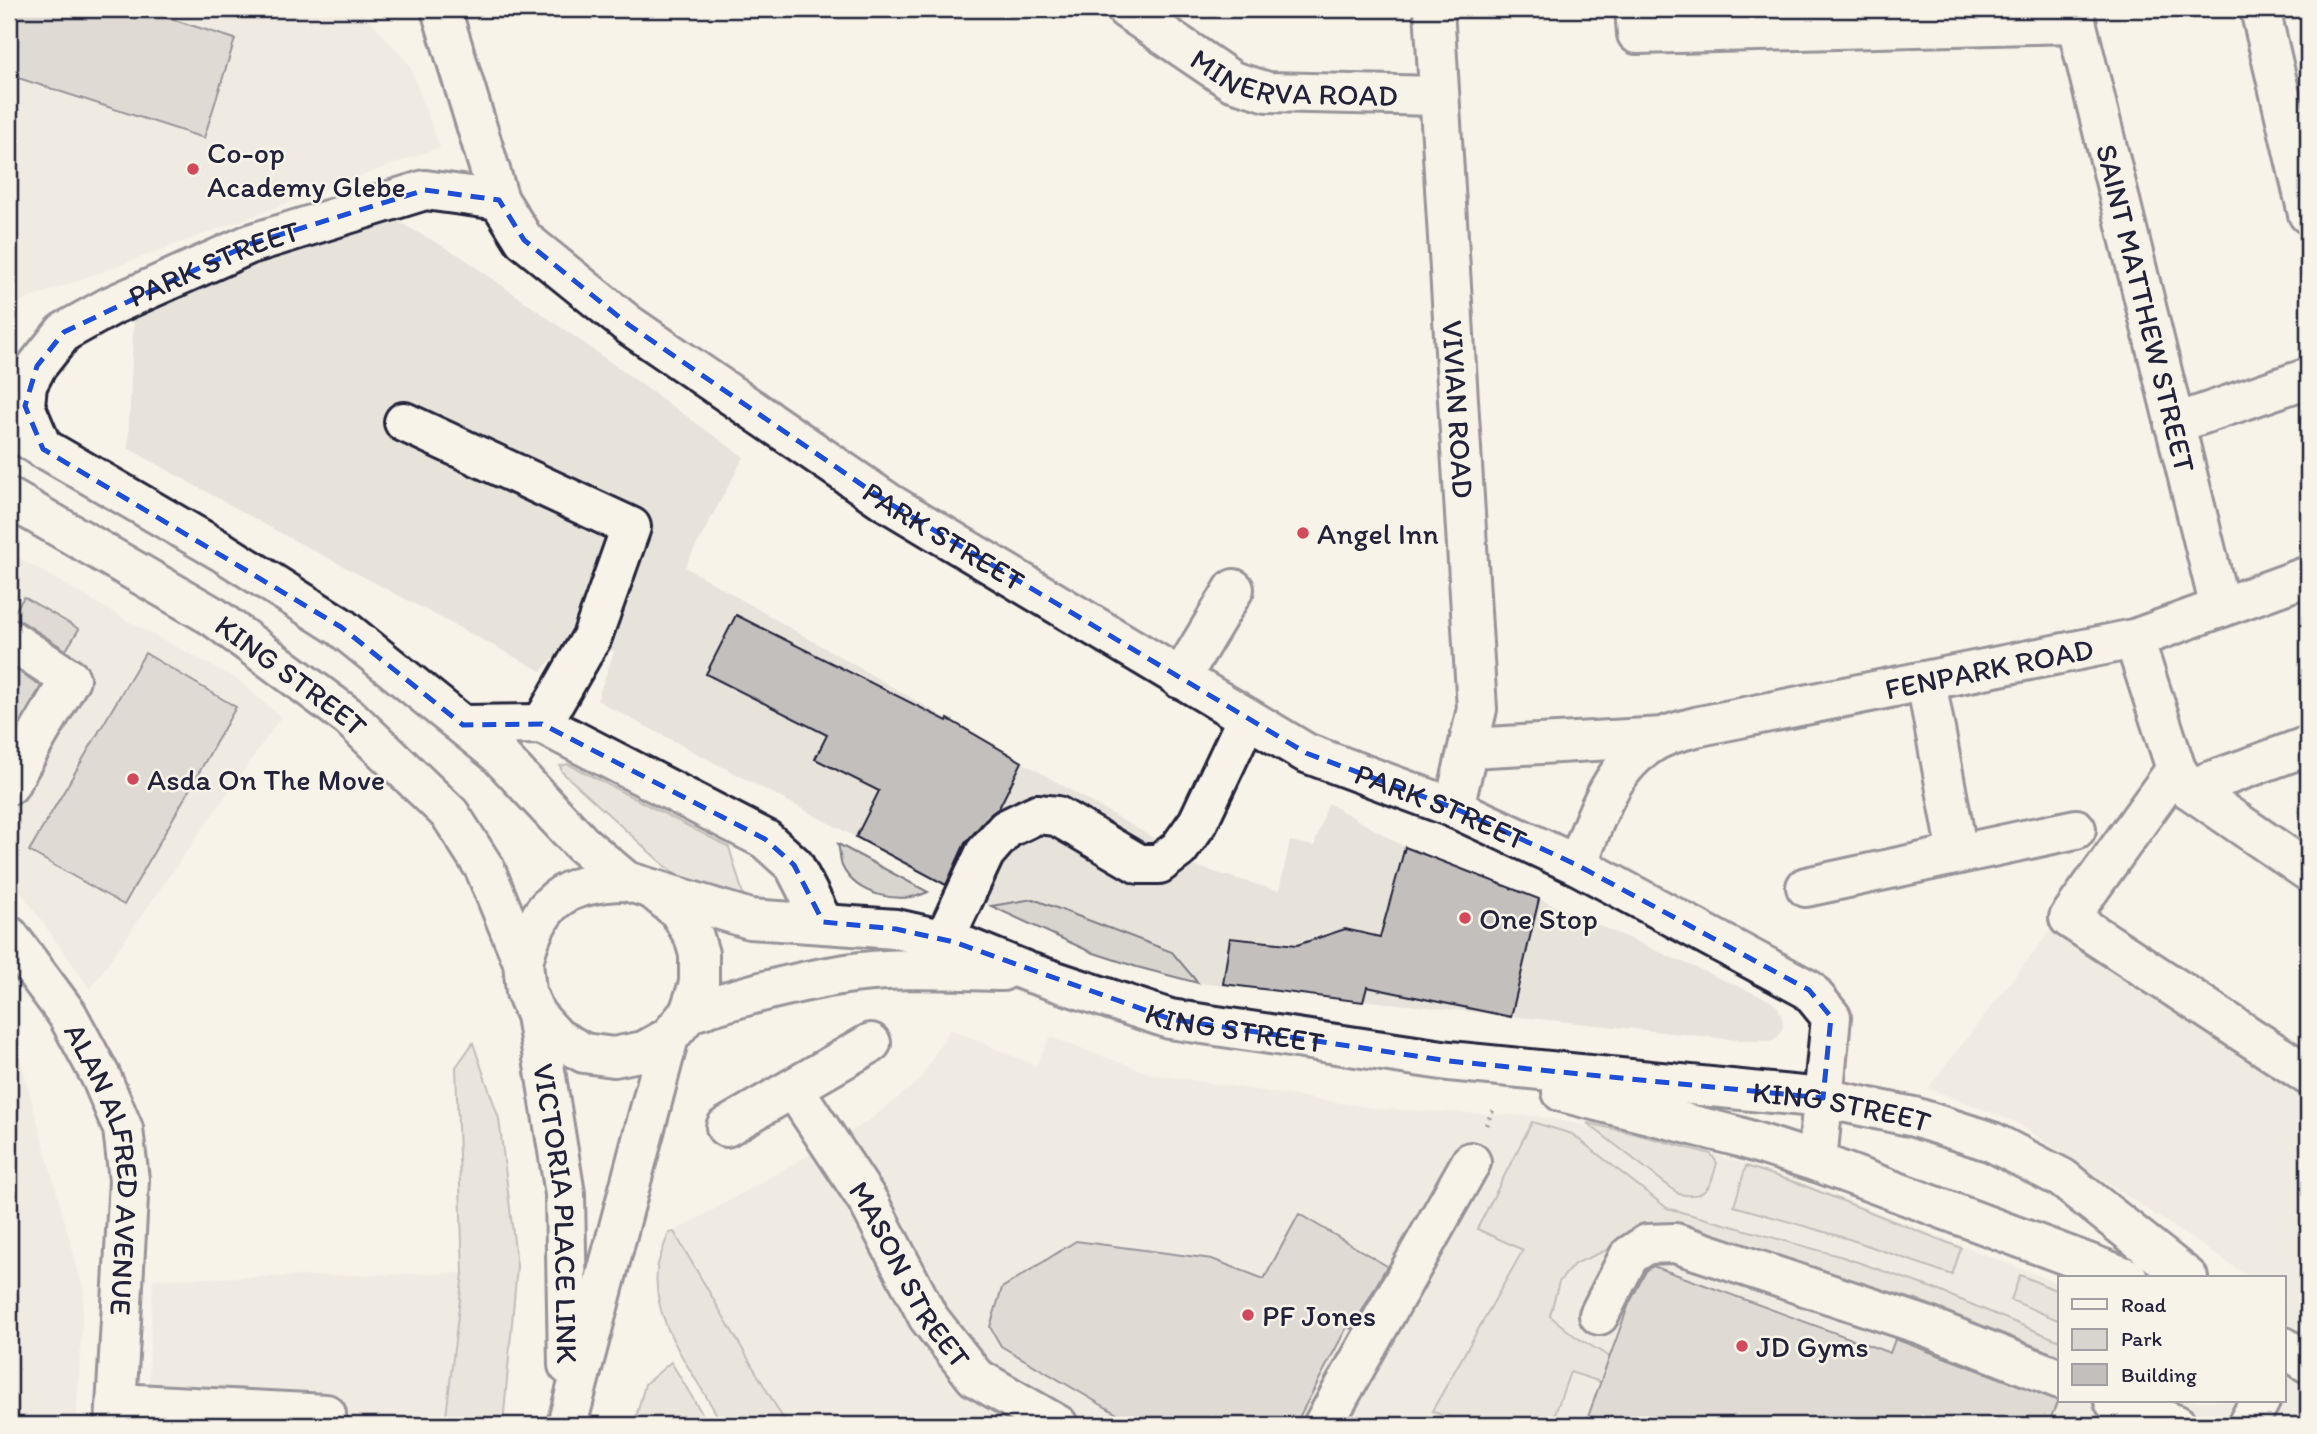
<svg xmlns="http://www.w3.org/2000/svg" width="2317" height="1434" viewBox="0 0 2317 1434" font-family="Itim,sans-serif">
<style>
.built{fill:#e7e3db}
.green{fill:#d8d5cf;stroke:#7d7c85;stroke-width:2}
.building{fill:#c2bfbd;stroke:#22223b;stroke-width:2}
.lines{fill:none;stroke-linecap:round;stroke-linejoin:round}
.minor-casing{stroke:#22223b;stroke-width:44}
.major-casing{stroke:#22223b;stroke-width:44}
.path{stroke:#22223b;stroke-width:4.5;stroke-dasharray:2 5;stroke-linecap:butt}
.minor{stroke:#f7f3e8;stroke-width:38}
.major{stroke:#f7f3e8;stroke-width:38}
.marked{fill:none;stroke:#1d4ed8;stroke-width:5;stroke-dasharray:14 9;stroke-linejoin:round}
.poi-dot{fill:#d1495b;stroke:#f7f3e8;stroke-width:2.5}
.labels{text-anchor:middle;dominant-baseline:central;stroke-width:5;stroke-linejoin:round;paint-order:stroke}
.street-label{font-size:30px;fill:#22223b;stroke:#f7f3e8}
.poi-label{font-size:30px;fill:#22223b;stroke:#f7f3e8;text-anchor:start}
</style>
<rect width="100%" height="100%" fill="#f7f3e8"/>
<filter id="ink" filterUnits="userSpaceOnUse"><feTurbulence type="fractalNoise" baseFrequency=".0143" numOctaves="2"/><feDisplacementMap in="SourceGraphic" scale="14" xChannelSelector="R" yChannelSelector="G"/><feConvolveMatrix kernelMatrix="1 2 1 2 8 2 1 2 1" color-interpolation-filters="sRGB"/></filter>
<g filter="url(#ink)">
<g class="built">
<path d="M 9,9 L 360,9 L 409,64 L 440,147 L 9,306 Z"/>
<path d="M 399,222 L 462,257 L 744,457 L 685,567 L 1150,836 L 1187,864 L 1279,891 L 1290,841 L 1314,846 L 1328,803 L 1405,847 L 1539,899 L 1769,1000 L 1778,1007 L 1782,1017 L 1783,1027 L 1778,1037 L 1771,1041 L 1747,1041 L 1198,983 L 1172,952 L 1033,899 L 991,906 L 958,891 L 609,707 L 597,700 L 614,652 L 580,630 L 541,671 L 273,529 L 128,448 L 134,312 L 355,227 Z"/>
<path d="M 9,552 L 135,625 L 237,679 L 281,717 L 90,989 L 9,875 Z"/>
<path d="M 2071,904 L 2308,1061 L 2308,1425 L 787,1425 L 674,1232 L 867,1122 L 919,1081 L 950,1029 L 1036,1066 L 1050,1037 L 1152,1074 L 1380,1109 L 1536,1116 L 1680,1144 L 1794,1179 L 2060,1284 L 2060,1401 L 2284,1401 L 2284,1278 L 2251,1278 L 2015,1122 L 1928,1088 Z"/>
<path d="M 9,1043 L 20,1058 L 84,1292 L 76,1425 L 9,1425 Z"/>
<path d="M 463,1273 L 445,1425 L 147,1425 L 153,1279 Z"/>
</g>
<g class="green">
<path d="M 568,764 L 729,847 L 745,901 L 693,885 L 666,867 L 562,772 L 560,766 Z"/>
<path d="M 838,844 L 928,892 C 901,905 856,896 842,866 C 840,860 840,851 838,844 Z"/>
<path d="M 1033,899 L 1172,952 L 1198,983 L 1137,967 L 1091,952 L 991,906 Z"/>
<path d="M 473,1043 L 499,1119 L 517,1266 L 503,1425 L 445,1425 L 463,1273 L 456,1067 Z"/>
<path d="M 1532,1122 L 1572,1134 L 1667,1208 L 1843,1257 L 1932,1288 L 2060,1341 L 2060,1356 L 1923,1302 L 1774,1257 L 1637,1237 L 1574,1264 L 1559,1282 L 1550,1316 L 1576,1337 L 1610,1357 L 1601,1382 L 1570,1372 L 1551,1425 L 1466,1425 L 1432,1411 L 1523,1250 L 1477,1229 Z"/>
<path d="M 1587,1123 L 1628,1132 L 1711,1154 L 1717,1163 C 1711,1186 1707,1200 1679,1194 Z"/>
<path d="M 1746,1166 L 1800,1184 L 1961,1248 L 1952,1275 L 1849,1239 L 1734,1206 Z"/>
<path d="M 674,1232 L 787,1425 L 722,1425 C 699,1377 647,1322 658,1264 C 661,1254 665,1243 669,1233 Z"/>
<path d="M 2020,1275 L 2060,1292 L 2060,1321 L 2011,1300 Z"/>
<path d="M 671,1362 L 704,1417 L 709,1425 L 634,1425 L 645,1384 Z"/>
</g>
<g class="building">
<path d="M 9,9 L 139,9 L 235,39 L 204,138 L 9,75 Z"/>
<path d="M 24,597 L 79,629 L 66,650 L 21,621 L 11,617 Z"/>
<path d="M 736,615 L 947,721 L 948,719 L 1022,762 L 999,808 L 990,815 L 965,843 L 946,885 L 856,837 L 879,791 L 815,759 L 827,735 L 706,674 Z"/>
<path d="M 145,653 L 236,707 L 124,905 L 29,851 Z"/>
<path d="M 9,665 L 41,686 L 9,742 Z"/>
<path d="M 1405,847 L 1539,899 L 1511,1017 L 1367,987 L 1363,1002 L 1223,984 L 1230,938 L 1297,945 L 1345,929 L 1380,937 Z"/>
<path d="M 1299,1214 L 1387,1266 L 1352,1329 L 1347,1327 L 1295,1425 L 1136,1425 L 1001,1346 L 990,1327 L 1002,1288 L 1076,1241 L 1212,1259 L 1264,1279 Z"/>
<path d="M 1653,1266 L 1890,1353 L 1895,1339 L 2058,1400 L 2048,1425 L 1585,1425 L 1629,1304 L 1646,1271 Z"/>
</g>
<g class="lines">
<defs>
<g id="minor">
<path id="s1" d="M 441,9 L 499,200 L 524,240 L 629,325 L 887,502 L 1306,753 L 1454,808 L 1577,865 L 1809,990 L 1831,1017 L 1817,1162"/>
<path id="s2" d="M 1126,9 L 1232,81 L 1268,92 L 1438,96"/>
<path id="s3" d="M 1434,9 L 1477,709 L 1454,808"/>
<path d="M 1635,9 L 1637,34 L 2075,23"/>
<path id="s4" d="M 2073,9 L 2220,608"/>
<path d="M 2260,9 L 2308,214"/>
<path d="M 404,422 L 631,527 L 592,637 L 542,724"/>
<path d="M 2174,424 L 2308,378"/>
<path id="s5" d="M 43,449 L 25,406 L 27,385 L 37,366 L 64,332 L 111,306 L 250,244 L 425,190 L 499,200"/>
<path d="M 9,639 L 70,679 L 9,785"/>
<path d="M 2134,639 L 2176,769 L 2189,789 L 2308,871"/>
<path d="M 1180,679 L 1234,589"/>
<path d="M 1926,681 L 1958,854"/>
<path d="M 463,725 L 542,724 L 765,839 L 794,865 L 823,922"/>
<path d="M 1470,748 L 1664,737"/>
<path d="M 2176,769 L 2069,918 L 2308,1075"/>
<path d="M 2189,789 L 2308,746"/>
<path id="s6" d="M 1577,865 C 1597,816 1611,761 1663,737 C 1675,732 1688,729 1700,726 L 2134,639 L 2308,576"/>
<path d="M 1806,887 L 2076,829"/>
<path id="s7" d="M 9,936 L 67,1014 L 101,1077 L 123,1129 L 129,1180 L 115,1425"/>
<path d="M 944,940 L 985,853 L 1006,829 L 1037,814 L 1057,816 L 1139,864 L 1159,864 L 1179,849 L 1198,822 L 1247,718"/>
<path id="s8" d="M 794,1089 L 868,1201 L 928,1317 L 975,1377 L 1058,1425"/>
<path d="M 726,1127 L 871,1043"/>
<path d="M 1599,1315 L 1629,1256 L 1647,1244 L 1675,1243 L 1923,1325 L 2060,1379"/>
<path d="M 2114,1401 L 2177,1425"/>
<path d="M 117,1403 L 326,1414"/>
<path d="M 1323,1425 L 1471,1162"/>
<path d="M 2247,1425 L 2260,1401"/>
</g>
<g id="major">
<path id="s9" d="M 9,428 L 221,551 L 341,627 L 498,754 L 582,844 L 626,881 L 750,919 L 896,929 L 954,942 L 1028,972 L 1170,1019 L 1449,1061 L 1823,1098 L 1914,1117 L 1992,1142 L 2062,1178 L 2188,1278"/>
<path id="s10" d="M 9,498 L 214,617 L 349,717 L 450,814 L 485,869 L 523,962 L 526,992 L 536,1015 L 557,1038 L 584,1053 L 614,1057 L 644,1051 L 669,1037 L 689,1013 L 699,984 L 699,954 L 694,937 L 679,911 L 657,893"/>
<path d="M 523,962 C 538,901 563,882 626,881"/>
<path d="M 689,1013 C 739,997 793,982 846,974 C 897,966 950,970 1002,971"/>
<path id="s11" d="M 536,1015 L 565,1194 L 568,1365"/>
<path d="M 1562,1092 L 1736,1136 L 1817,1162 L 2128,1278"/>
<path d="M 2284,1347 L 2308,1363"/>
<path d="M 567,1425 L 669,1037"/>
</g>
</defs>
<use href="#minor" class="minor-casing"/>
<use href="#major" class="major-casing"/>
<path class="path" d="M 1486,1125 L 1494,1108"/>
<use href="#minor" class="minor"/>
<use href="#major" class="major"/>
</g>
</g>
<path d="M0 0H2317V1434H0ZM 425,190 L 499,200 L 524,240 L 629,325 L 887,502 L 1306,753 L 1454,808 L 1577,865 L 1809,990 L 1831,1017 L 1823,1098 L 1449,1061 L 1170,1019 L 954,942 L 896,929 L 823,922 L 794,865 L 765,839 L 542,724 L 463,725 L 341,627 L 43,449 L 25,406 L 37,366 L 64,332 L 250,244 Z" fill="#f7f3e8" fill-opacity=".55" fill-rule="evenodd"/>
<path class="marked" d="M 425,190 L 499,200 L 524,240 L 629,325 L 887,502 L 1306,753 L 1454,808 L 1577,865 L 1809,990 L 1831,1017 L 1823,1098 L 1449,1061 L 1170,1019 L 954,942 L 896,929 L 823,922 L 794,865 L 765,839 L 542,724 L 463,725 L 341,627 L 43,449 L 25,406 L 37,366 L 64,332 L 250,244 Z"/>
<g class="poi-dot">
<circle cx="193" cy="169" r="7"/>
<circle cx="1303" cy="533" r="7"/>
<circle cx="133" cy="779" r="7"/>
<circle cx="1465" cy="918" r="7"/>
<circle cx="1248" cy="1315" r="7"/>
<circle cx="1742" cy="1346" r="7"/>
</g>
<g class="labels">
<g class="street-label">
<text stroke="none"><textPath href="#s2" startOffset="189">MINERVA ROAD</textPath></text>
<text stroke="none"><textPath href="#s5" startOffset="298">PARK STREET</textPath></text>
<text stroke="none"><textPath href="#s4" startOffset="308">SAINT MATTHEW STREET</textPath></text>
<text stroke="none"><textPath href="#s3" startOffset="401">VIVIAN ROAD</textPath></text>
<text stroke="none"><textPath href="#s1" startOffset="761">PARK STREET</textPath></text>
<text stroke="none"><textPath href="#s6" startOffset="492">FENPARK ROAD</textPath></text>
<text stroke="none"><textPath href="#s10" startOffset="334">KING STREET</textPath></text>
<text stroke="none"><textPath href="#s1" startOffset="1328">PARK STREET</textPath></text>
<text stroke="none"><textPath href="#s9" startOffset="1400">KING STREET</textPath></text>
<text stroke="none"><textPath href="#s9" startOffset="2012">KING STREET</textPath></text>
<text stroke="none"><textPath href="#s7" startOffset="261">ALAN ALFRED AVENUE</textPath></text>
<text stroke="none"><textPath href="#s11" startOffset="200">VICTORIA PLACE LINK</textPath></text>
<text stroke="none"><textPath href="#s8" startOffset="219">MASON STREET</textPath></text>
</g>
<g class="poi-label">
<text x="207" y="152">Co-op<tspan x="207" dy="34">Academy Glebe</tspan></text>
<text x="1317" y="533">Angel Inn</text>
<text x="147" y="779">Asda On The Move</text>
<text x="1479" y="918">One Stop</text>
<text x="1262" y="1315">PF Jones</text>
<text x="1756" y="1346">JD Gyms</text>
</g>
</g>
<rect width="2317" height="1434" fill="none" stroke="#f7f3e8" stroke-width="35"/>
<rect x="18" y="18" width="2282" height="1399" fill="none" stroke="#22223b" stroke-width="2.5" filter="url(#ink)"/>
<rect x="2058" y="1276" width="228" height="126" fill="#f7f3e8" stroke="#a29fa3" stroke-width="2"/>
<rect x="2072" y="1299" width="35" height="10" fill="#f7f3e8" stroke="#a29fa3" stroke-width="2"/>
<text x="2121" y="1312" font-size="21" fill="#22223b">Road</text>
<rect x="2072" y="1329" width="35" height="21" fill="#d8d5cf" stroke="#a29fa3" stroke-width="2"/>
<text x="2121" y="1346" font-size="21" fill="#22223b">Park</text>
<rect x="2072" y="1364" width="35" height="21" fill="#c2bfbd" stroke="#a29fa3" stroke-width="2"/>
<text x="2121" y="1382" font-size="21" fill="#22223b">Building</text>
</svg>
